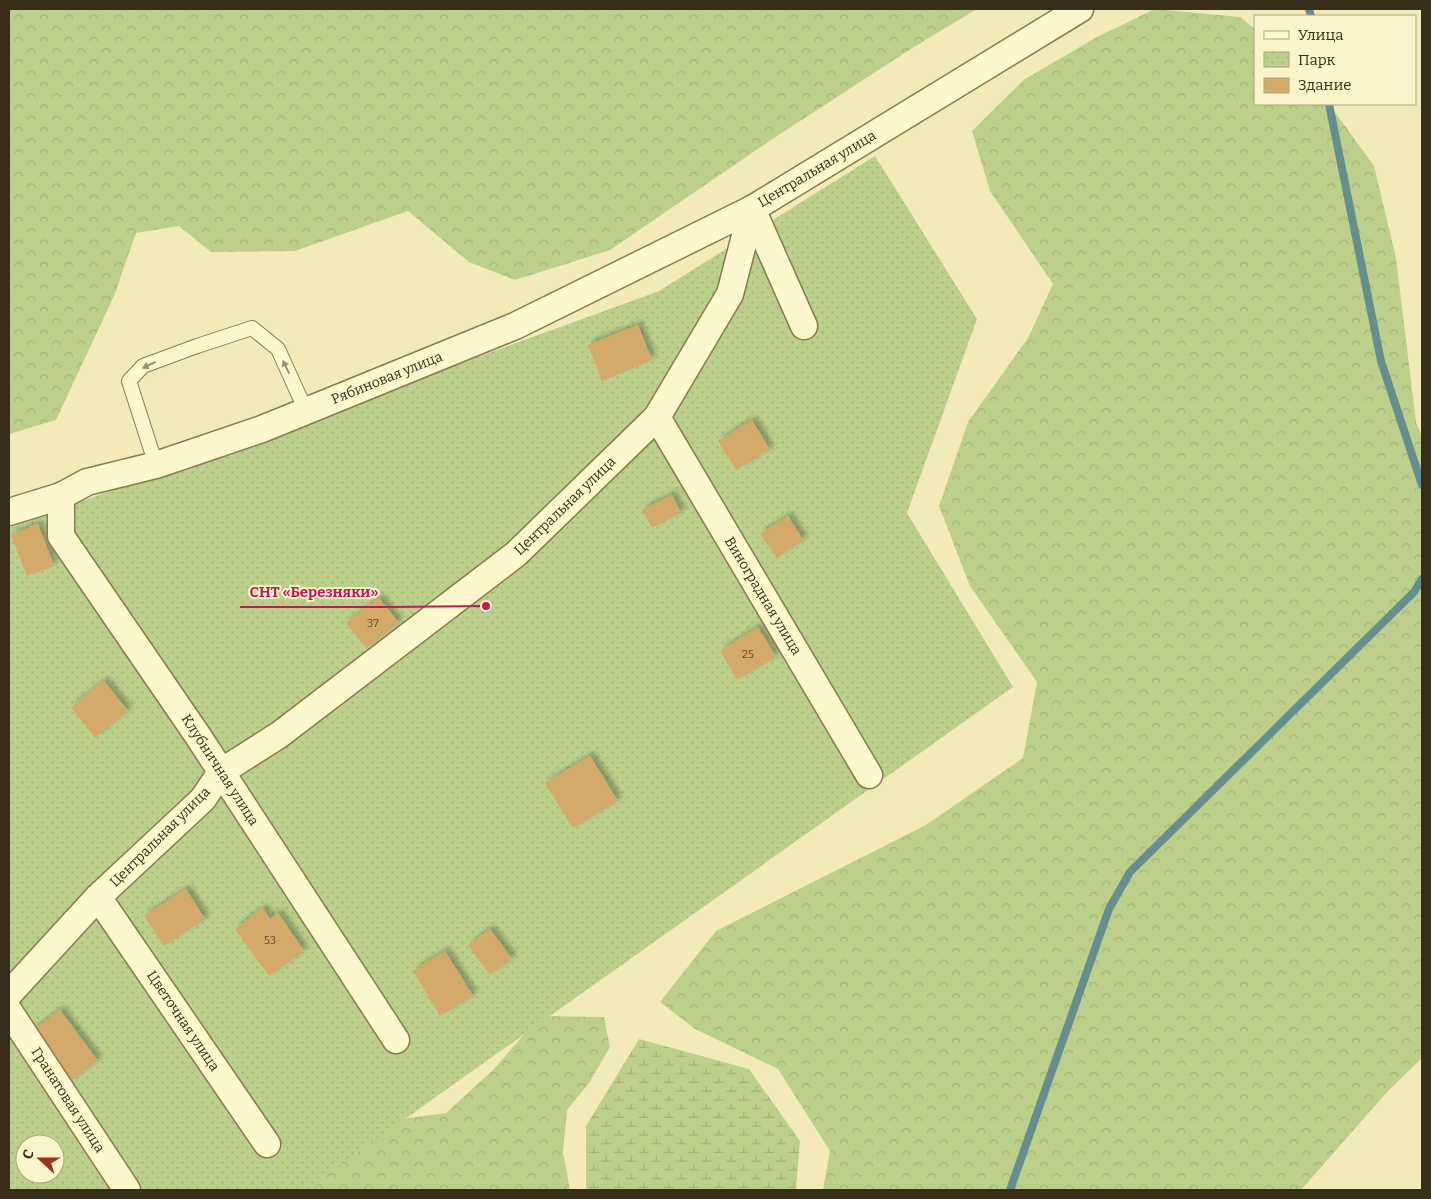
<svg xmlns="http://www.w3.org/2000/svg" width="1431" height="1199" viewBox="0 0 1431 1199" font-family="Bitter,serif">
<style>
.forest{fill:url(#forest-crowns)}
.wetland{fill:url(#wetland-marsh)}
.park{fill:url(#park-dots);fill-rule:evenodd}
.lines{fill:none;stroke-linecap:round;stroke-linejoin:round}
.stream{stroke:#658f8d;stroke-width:8}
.building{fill:#d4aa6a;filter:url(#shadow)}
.service-casing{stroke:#897a52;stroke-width:16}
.minor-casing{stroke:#897a52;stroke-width:29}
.service{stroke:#fcf7cc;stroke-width:14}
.minor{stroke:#fcf7cc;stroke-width:26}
.oneway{fill:#9a9272}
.labels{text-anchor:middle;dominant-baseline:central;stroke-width:4;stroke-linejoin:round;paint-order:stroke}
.number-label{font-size:11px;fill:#5e4c2d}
.street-label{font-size:14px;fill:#372d19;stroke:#f9f4c9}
.leader{fill:none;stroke:#c2185b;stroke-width:2}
.callout-dot{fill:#c2185b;stroke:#f9f4c9;stroke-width:2}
.callout-label{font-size:15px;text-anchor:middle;font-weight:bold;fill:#c2185b;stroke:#f9f4c9;stroke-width:4;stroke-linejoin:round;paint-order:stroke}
</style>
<defs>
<pattern id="forest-crowns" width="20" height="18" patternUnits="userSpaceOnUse" patternTransform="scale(1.25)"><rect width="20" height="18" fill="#bcd08c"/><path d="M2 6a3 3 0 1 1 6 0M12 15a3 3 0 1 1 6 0" fill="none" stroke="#a2b378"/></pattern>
<pattern id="wetland-marsh" width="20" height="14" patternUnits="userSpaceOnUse" patternTransform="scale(1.25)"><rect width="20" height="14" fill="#bcd08c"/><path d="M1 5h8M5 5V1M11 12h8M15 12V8" fill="none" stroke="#a2b378"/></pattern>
<pattern id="park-dots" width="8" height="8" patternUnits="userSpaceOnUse" patternTransform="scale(1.25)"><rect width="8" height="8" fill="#bcd08c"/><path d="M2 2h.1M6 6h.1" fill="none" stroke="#a2b378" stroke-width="1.8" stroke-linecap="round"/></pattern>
<filter id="shadow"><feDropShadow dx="4.5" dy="-4.5" stdDeviation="2.5" flood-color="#0004"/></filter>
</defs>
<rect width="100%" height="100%" fill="#f2ebb9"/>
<g class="forest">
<path d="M 9,9 L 977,9 L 914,47 L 777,136 L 610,250 L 515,280 L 469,262 L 408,211 L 295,251 L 211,252 L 179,226 L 136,233 L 114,296 L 56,420 L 9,434 Z"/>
<path d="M 1155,9 L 1240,17 L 1255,29 L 1255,104 L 1329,104 L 1374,166 L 1396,258 L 1416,422 L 1422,437 L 1422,1058 L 1387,1092 L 1301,1190 L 823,1190 L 830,1151 L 778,1069 L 695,1029 L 660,1002 L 716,931 L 926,825 L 1023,758 L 1037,682 L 970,586 L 939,506 L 968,422 L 1028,338 L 1053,284 L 990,191 L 972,131 L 1025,79 L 1097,37 Z"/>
<path d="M 540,1016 L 604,1017 L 610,1047 L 589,1083 L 567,1110 L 563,1152 L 570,1190 L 266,1190 L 386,1121 L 446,1113 L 494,1069 Z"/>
</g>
<path class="wetland" d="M 639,1039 L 749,1069 L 800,1141 L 796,1190 L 586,1190 L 586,1126 Z"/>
<path class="park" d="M 875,156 L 977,319 L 907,513 L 1013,687 L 305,1190 L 9,1190 L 9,526 L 38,517 L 659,291 ZM 25,1144 L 55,1144 L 55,1174 L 25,1174 Z"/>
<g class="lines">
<g class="stream">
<path d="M 1309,9 L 1311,16"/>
<path d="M 1329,104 L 1381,361 L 1422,485"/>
<path d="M 1010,1190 L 1109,909 L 1130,872 L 1414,592 L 1422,579"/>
</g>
</g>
<g class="building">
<path d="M 638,325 L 652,360 L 602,381 L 588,345 Z"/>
<path d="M 752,420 L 770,450 L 736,470 L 718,441 Z"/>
<path d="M 672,495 L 681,513 L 652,528 L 642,510 Z"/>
<path d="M 788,516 L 803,540 L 777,558 L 760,534 Z"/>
<path d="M 38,524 L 54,566 L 27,576 L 11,535 Z"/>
<path d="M 379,598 L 399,623 L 366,648 L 346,623 Z"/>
<path d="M 758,627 L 776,657 L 737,680 L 720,651 Z"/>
<path d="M 104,681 L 128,711 L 95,738 L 71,707 Z"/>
<path d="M 590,756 L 618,801 L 573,828 L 545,783 Z"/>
<path d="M 186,889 L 205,919 L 164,946 L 144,916 Z"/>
<path d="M 263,908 L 270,919 L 278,913 L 304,951 L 269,976 L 235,929 Z"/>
<path d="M 490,929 L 512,959 L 490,975 L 468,945 Z"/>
<path d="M 445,951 L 473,996 L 440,1016 L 413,971 Z"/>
<path d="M 60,1010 L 98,1061 L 67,1084 L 30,1032 Z"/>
</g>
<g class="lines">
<defs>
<path id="service" d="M 156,465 L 129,381 L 143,366 L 197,346 L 252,328 L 278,349 L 306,411"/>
<g id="minor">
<path d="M 752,209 L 804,326"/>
<path d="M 657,417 L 869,775"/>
<path d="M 61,496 L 61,536 L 198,736 L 396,1040"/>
<path d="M 9,512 L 61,496 L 87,482 L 156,465 L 262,429 L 515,326 L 752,209 L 1080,9"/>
<path d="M 98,897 L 267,1144"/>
<path d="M 9,994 L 98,897 L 203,799 L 221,772 L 279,735 L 516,554 L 657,417 L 730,294 L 752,209"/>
<path d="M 9,1011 L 127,1190"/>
</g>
</defs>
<use href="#service" class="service-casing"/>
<use href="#minor" class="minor-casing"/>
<use href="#service" class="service"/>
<use href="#minor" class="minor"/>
</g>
<defs><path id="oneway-solid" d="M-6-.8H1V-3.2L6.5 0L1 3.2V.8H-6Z" transform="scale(1.25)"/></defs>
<g class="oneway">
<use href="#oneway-solid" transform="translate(149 365) rotate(155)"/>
<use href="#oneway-solid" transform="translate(286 367) rotate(-115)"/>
</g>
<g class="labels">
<g class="number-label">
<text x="373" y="623">37</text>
<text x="748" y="654">25</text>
<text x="270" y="940">53</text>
</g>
<g class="street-label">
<text transform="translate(817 169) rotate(-31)">Центральная улица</text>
<text transform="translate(387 378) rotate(-22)">Рябиновая улица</text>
<text transform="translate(565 506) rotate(-44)">Центральная улица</text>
<text transform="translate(763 596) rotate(59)">Виноградная улица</text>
<text transform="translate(220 770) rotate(57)">Клубничная улица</text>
<text transform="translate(160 837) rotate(-45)">Центральная улица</text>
<text transform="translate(183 1021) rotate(56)">Цветочная улица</text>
<text transform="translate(68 1100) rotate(57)">Гранатовая улица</text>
</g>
</g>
<path class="leader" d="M486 606L389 607H240"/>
<circle class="callout-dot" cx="486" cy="606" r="5"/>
<g class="callout-label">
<text x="314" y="597">СНТ «Березняки»</text>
</g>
<rect width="1431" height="1199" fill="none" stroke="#372d19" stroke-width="20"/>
<rect x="1254" y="15" width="162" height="90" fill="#f9f4c9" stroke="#aba483"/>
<rect x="1264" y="31" width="25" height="8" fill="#fcf7cc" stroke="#aba483"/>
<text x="1298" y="40" font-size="15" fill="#372d19">Улица</text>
<rect x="1264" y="52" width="25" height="15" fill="url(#park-dots)" stroke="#aba483"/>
<text x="1298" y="65" font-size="15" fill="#372d19">Парк</text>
<rect x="1264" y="78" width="25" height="15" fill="#d4aa6a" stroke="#aba483"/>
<text x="1298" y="90" font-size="15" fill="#372d19">Здание</text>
<g transform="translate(40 1159) rotate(291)"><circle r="24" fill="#f9f4c9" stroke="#aba483"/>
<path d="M0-4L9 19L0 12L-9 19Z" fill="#9e331c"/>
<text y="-8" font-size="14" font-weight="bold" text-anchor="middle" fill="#372d19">С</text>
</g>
</svg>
